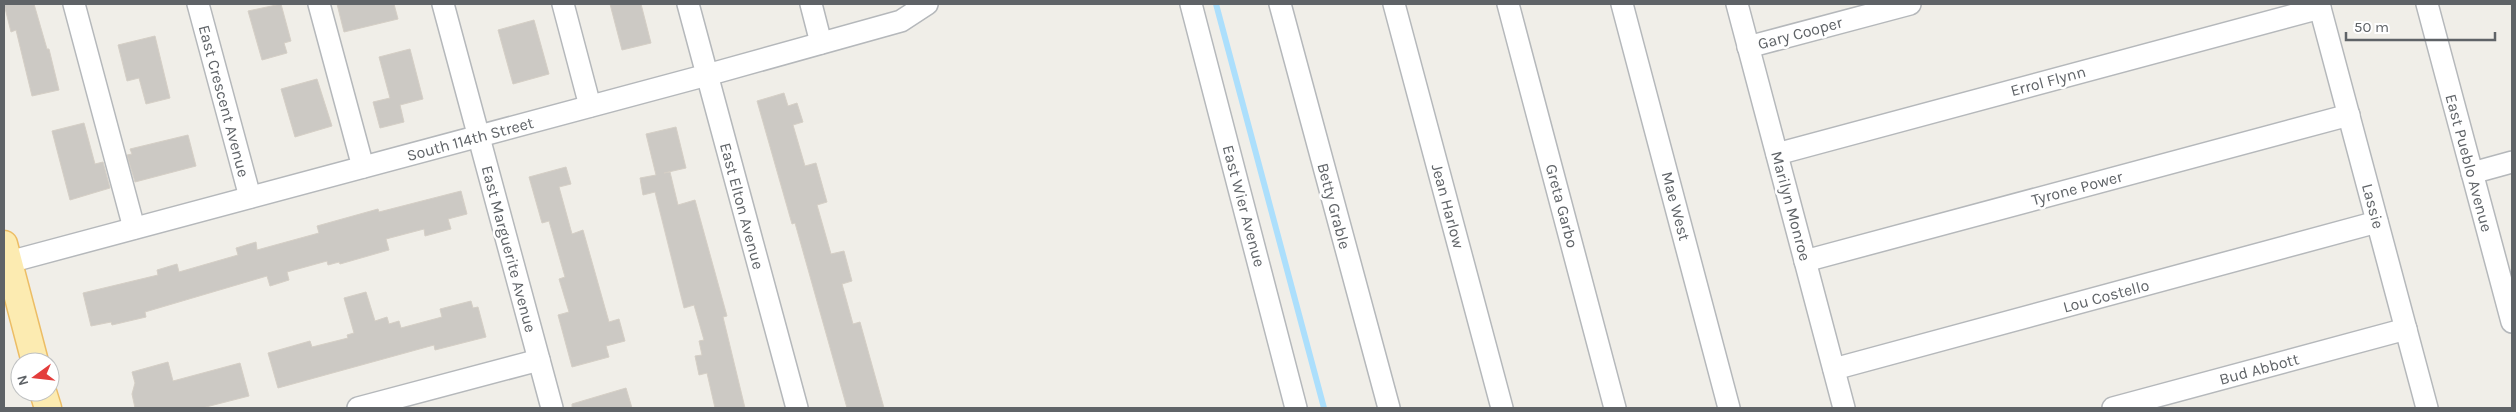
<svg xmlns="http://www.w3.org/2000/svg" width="2516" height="412" viewBox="0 0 2516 412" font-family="Karla,sans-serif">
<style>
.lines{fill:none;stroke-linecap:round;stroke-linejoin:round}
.stream{stroke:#acdffc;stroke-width:6}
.building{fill:#ccc9c4;stroke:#d5cfc6}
.minor-casing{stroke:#b5b8bb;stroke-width:24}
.major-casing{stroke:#ecbd65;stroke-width:29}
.minor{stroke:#fff;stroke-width:21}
.major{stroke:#fcebb1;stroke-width:26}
.labels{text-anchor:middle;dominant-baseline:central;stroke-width:5;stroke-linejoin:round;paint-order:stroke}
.street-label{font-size:16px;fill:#5f6367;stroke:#fff}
</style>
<rect width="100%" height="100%" fill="#f0eee8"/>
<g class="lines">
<path class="stream" d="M 1216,4 L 1324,408"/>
</g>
<g class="building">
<path d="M 4,4 L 34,4 L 47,49 L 49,49 L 59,90 L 32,96 L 16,30 L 11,32 Z"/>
<path d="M 281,4 L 291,41 L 284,43 L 287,53 L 262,60 L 248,11 Z"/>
<path d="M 337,4 L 394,4 L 398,19 L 344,32 Z"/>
<path d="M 610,4 L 641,4 L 651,43 L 622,50 Z"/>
<path d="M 534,20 L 549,74 L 513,84 L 498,30 Z"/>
<path d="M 155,36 L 170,98 L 146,104 L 139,78 L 127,81 L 118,45 Z"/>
<path d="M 410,49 L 423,99 L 400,105 L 404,122 L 380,128 L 373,102 L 390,98 L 379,57 Z"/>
<path d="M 317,79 L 332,126 L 295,137 L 281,89 Z"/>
<path d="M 784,93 L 788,106 L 797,103 L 803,122 L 793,125 L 805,166 L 816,163 L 827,202 L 817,205 L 831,254 L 844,251 L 852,281 L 842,284 L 853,324 L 860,322 L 884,408 L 847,408 L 795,223 L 792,224 L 757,101 Z"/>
<path d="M 84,123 L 95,164 L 103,162 L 110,188 L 70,200 L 52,131 Z"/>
<path d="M 676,127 L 686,168 L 664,173 L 670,172 L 678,205 L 695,200 L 727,316 L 723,317 L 745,408 L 715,408 L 707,373 L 699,375 L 695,356 L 702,355 L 699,341 L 704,340 L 694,305 L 684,308 L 655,192 L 643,195 L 640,178 L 656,175 L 646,134 Z"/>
<path d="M 188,135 L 196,166 L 135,182 L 127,155 L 132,154 L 130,149 Z"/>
<path d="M 566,167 L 571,184 L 559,187 L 572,234 L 583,230 L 609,322 L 619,319 L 625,341 L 606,346 L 609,357 L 572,367 L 558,315 L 569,312 L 559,279 L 565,277 L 549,221 L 542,223 L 529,177 Z"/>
<path d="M 461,191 L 467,214 L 448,219 L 451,229 L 425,236 L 424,229 L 386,239 L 389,250 L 340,264 L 339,262 L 328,265 L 327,261 L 287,272 L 289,280 L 270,286 L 267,276 L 145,312 L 146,317 L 112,325 L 111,322 L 91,326 L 83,293 L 158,275 L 157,270 L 177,264 L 179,272 L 238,255 L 236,248 L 256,242 L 257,250 L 319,233 L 317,226 L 378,209 L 379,212 Z"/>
<path d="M 366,292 L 375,321 L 387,317 L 389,324 L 399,321 L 401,328 L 442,317 L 440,309 L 471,301 L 473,308 L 478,307 L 486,337 L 435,350 L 434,345 L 278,388 L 268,353 L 310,341 L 312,347 L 348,338 L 347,335 L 354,333 L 344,298 Z"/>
<path d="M 168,362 L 173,381 L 240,363 L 249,396 L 202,408 L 135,408 L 132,394 L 135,383 L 132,372 Z"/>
<path d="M 626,388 L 632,408 L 572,408 L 572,404 Z"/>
</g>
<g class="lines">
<defs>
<g id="minor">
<path d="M 74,4 L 134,228"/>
<path d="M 198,4 L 250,197"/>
<path d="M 319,4 L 363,167"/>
<path d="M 443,4 L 552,408"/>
<path d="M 563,4 L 590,106"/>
<path d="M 688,4 L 797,408"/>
<path d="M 811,4 L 821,43"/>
<path d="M 1191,4 L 1296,408"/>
<path d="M 1280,4 L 1389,408"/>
<path d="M 1394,4 L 1502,408"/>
<path d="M 1508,4 L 1615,408"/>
<path d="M 1622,4 L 1729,408"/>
<path d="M 1737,4 L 1844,408"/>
<path d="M 2319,4 L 2427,408"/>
<path d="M 2427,4 L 2512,322"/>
<path d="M 1748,47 L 1910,4"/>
<path d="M 1777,154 L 2320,8"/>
<path d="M 2472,173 L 2512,162"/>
<path d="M 1805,261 L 2349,115"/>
<path d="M 9,262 L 707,75 L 901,21 L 927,4"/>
<path d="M 1834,369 L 2377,222"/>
<path d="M 358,408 L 539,360"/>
<path d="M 2113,408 L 2406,329"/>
</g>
<g id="major">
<path d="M 4,244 L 35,362"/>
<path d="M 43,392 L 48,408"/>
</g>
</defs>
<use href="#minor" class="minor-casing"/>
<use href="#major" class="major-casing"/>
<use href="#minor" class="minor"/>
<use href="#major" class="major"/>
</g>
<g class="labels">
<g class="street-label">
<text transform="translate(1800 33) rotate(-15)">Gary Cooper</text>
<text transform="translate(2048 81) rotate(-15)">Errol Flynn</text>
<text transform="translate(224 101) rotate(75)">East Crescent Avenue</text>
<text transform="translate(470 139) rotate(-15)">South 114th Street</text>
<text transform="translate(2469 163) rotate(75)">East Pueblo Avenue</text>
<text transform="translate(2077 188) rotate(-15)">Tyrone Power</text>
<text transform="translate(742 206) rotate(75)">East Elton Avenue</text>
<text transform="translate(1244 206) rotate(75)">East Wier Avenue</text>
<text transform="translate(1334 206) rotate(75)">Betty Grable</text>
<text transform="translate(1448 206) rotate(75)">Jean Harlow</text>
<text transform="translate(1562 206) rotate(75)">Greta Garbo</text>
<text transform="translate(1676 206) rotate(75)">Mae West</text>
<text transform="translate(1791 206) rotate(75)">Marilyn Monroe</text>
<text transform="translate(2373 206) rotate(75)">Lassie</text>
<text transform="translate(509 249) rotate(75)">East Marguerite Avenue</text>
<text transform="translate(2106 296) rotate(-15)">Lou Costello</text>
<text transform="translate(2259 369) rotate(-15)">Bud Abbott</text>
</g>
</g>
<rect width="2516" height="412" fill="none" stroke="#5f6367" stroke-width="10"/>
<g transform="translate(35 377) rotate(255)"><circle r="24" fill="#ffffff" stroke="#bfc1c2"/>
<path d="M0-4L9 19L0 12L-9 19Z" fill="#e33d3b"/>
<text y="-8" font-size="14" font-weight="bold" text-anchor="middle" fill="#5f6367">N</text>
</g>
<path d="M2346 32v8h149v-8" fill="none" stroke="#5f6367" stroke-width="2.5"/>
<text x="2354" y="32" font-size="15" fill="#5f6367" stroke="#ffffff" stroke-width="4" paint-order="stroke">50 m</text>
</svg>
